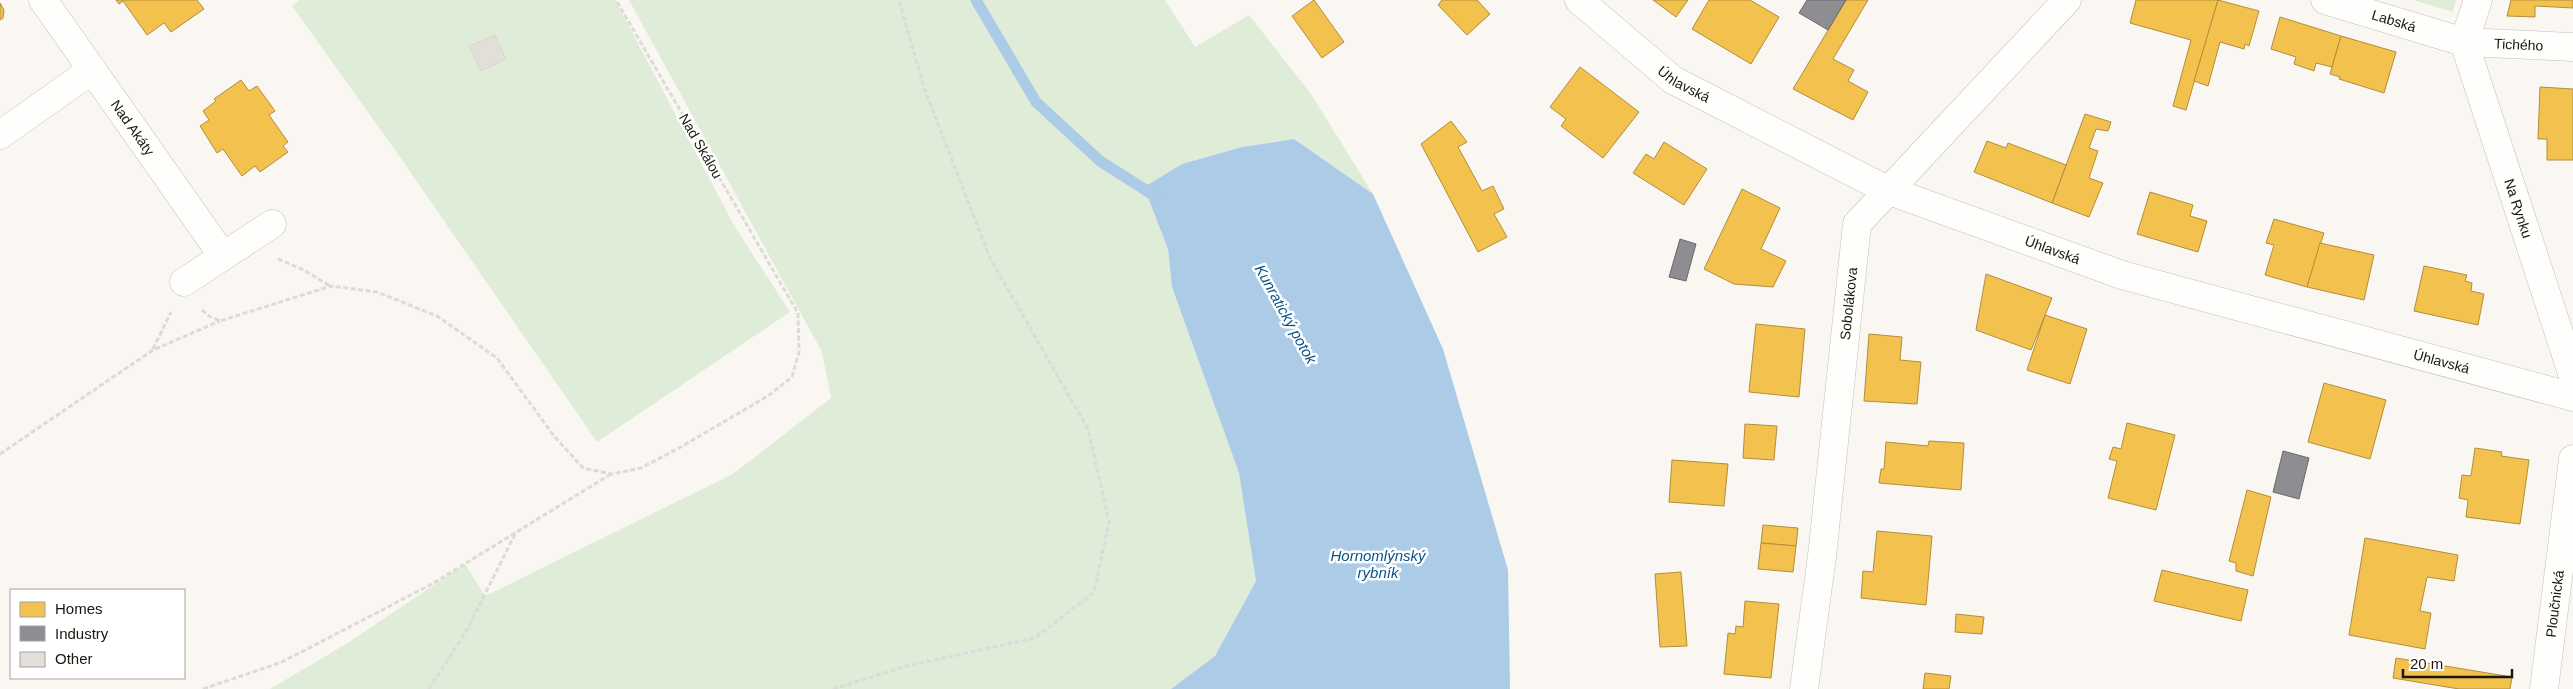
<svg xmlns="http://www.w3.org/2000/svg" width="2573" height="689" viewBox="0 0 2573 689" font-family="Helvetica,sans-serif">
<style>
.green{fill:#deecd8;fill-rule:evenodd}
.water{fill:#abcbe7}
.homes{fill:#f2c14e;stroke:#b28e3b}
.industry{fill:#8d8d92;stroke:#6b696a}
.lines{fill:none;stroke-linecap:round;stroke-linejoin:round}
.stream{stroke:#abcbe7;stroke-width:11}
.building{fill:#e3ded8;stroke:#d9d5ce}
.street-casing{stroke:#c3bfb9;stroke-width:29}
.path{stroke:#dcdbd9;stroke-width:3;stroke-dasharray:5 2.5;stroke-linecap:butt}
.street{stroke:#fefefd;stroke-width:28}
.labels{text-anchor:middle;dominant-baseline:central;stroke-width:5;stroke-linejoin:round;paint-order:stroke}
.street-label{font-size:14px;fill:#1b160e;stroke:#fff}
.water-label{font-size:15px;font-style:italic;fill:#065387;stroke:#fff}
</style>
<rect width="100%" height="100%" fill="#faf7f2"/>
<g class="green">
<path d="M 299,0 L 615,0 L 735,227 L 790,312 L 597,442 L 402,160 L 292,6 ZM 495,35 L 506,59 L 481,71 L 470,46 Z"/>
<path d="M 629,0 L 1165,0 L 1195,47 L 1249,15 L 1311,94 L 1373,194 L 1294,139 L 1242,147 L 1182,164 L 1144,187 L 1168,249 L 1172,287 L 1239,473 L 1256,581 L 1215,656 L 1171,689 L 270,689 L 346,644 L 465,564 L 485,596 L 733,474 L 831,398 L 822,352 Z"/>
<path d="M 2413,0 L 2456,0 L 2453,12 Z"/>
</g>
<path class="water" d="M 1294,139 L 1373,194 L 1443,349 L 1508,570 L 1510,689 L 1171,689 L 1215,656 L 1256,581 L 1239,473 L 1172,287 L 1168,249 L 1144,187 L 1182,164 L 1242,147 Z"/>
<g class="homes">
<path d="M 116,0 L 197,0 L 204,9 L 171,32 L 164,23 L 147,35 L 123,1 L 119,4 Z"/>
<path d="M 1314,0 L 1344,42 L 1322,58 L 1292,16 Z"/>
<path d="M 1442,0 L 1477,0 L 1490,14 L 1467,35 L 1438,5 Z"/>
<path d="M 1653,0 L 1688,0 L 1676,17 Z"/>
<path d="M 1709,0 L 1750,0 L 1779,17 L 1751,64 L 1692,29 Z"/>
<path d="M 1846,0 L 1868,0 L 1833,59 L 1854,70 L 1848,81 L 1868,92 L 1853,120 L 1793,89 Z"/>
<path d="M 2136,0 L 2218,0 L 2186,110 L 2173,106 L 2191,40 L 2130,23 Z"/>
<path d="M 2218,0 L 2259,11 L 2249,46 L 2245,44 L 2244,49 L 2220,42 L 2208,86 L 2194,81 Z"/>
<path d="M 2511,0 L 2573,0 L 2573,8 L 2535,6 L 2535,17 L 2507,16 Z"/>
<path d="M 0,3 L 4,10 L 3,18 L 0,20 Z"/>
<path d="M 2280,17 L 2341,36 L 2332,67 L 2316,63 L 2314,71 L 2294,64 L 2296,57 L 2271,49 Z"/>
<path d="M 2341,36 L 2396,52 L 2384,93 L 2339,79 L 2340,77 L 2330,74 Z"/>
<path d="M 1580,67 L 1639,112 L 1603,158 L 1561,126 L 1566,119 L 1550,107 Z"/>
<path d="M 241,80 L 249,91 L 257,86 L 275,111 L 269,115 L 288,142 L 283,146 L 288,152 L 260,172 L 255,166 L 242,176 L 223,149 L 217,153 L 200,126 L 209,120 L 203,111 L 216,101 L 214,99 Z"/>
<path d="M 2540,87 L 2573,89 L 2573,160 L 2547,160 L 2547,139 L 2538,139 Z"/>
<path d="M 2085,114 L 2111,122 L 2108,131 L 2096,129 L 2089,148 L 2098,151 L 2089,178 L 2103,183 L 2089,217 L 2052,203 Z"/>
<path d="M 1451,121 L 1467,142 L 1458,147 L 1482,191 L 1493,186 L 1504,209 L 1494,214 L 1507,237 L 1478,252 L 1421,144 Z"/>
<path d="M 1987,141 L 2006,148 L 2008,143 L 2066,165 L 2052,203 L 1974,172 Z"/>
<path d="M 1664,142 L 1707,169 L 1684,205 L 1633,173 L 1646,154 L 1654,159 Z"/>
<path d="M 1742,189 L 1780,208 L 1761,249 L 1786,261 L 1773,287 L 1734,284 L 1704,269 Z"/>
<path d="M 2150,192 L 2193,205 L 2190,216 L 2207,221 L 2198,252 L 2137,234 Z"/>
<path d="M 2274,219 L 2324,233 L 2307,287 L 2265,275 L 2274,245 L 2266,243 Z"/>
<path d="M 2320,243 L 2374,255 L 2364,300 L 2307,287 Z"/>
<path d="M 2424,266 L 2467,275 L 2465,281 L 2472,283 L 2471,291 L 2484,294 L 2478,325 L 2414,311 Z"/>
<path d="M 1986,274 L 2052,298 L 2031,350 L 1976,330 Z"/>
<path d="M 2045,315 L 2087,329 L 2070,384 L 2027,370 Z"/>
<path d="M 1756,324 L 1805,329 L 1799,397 L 1749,392 Z"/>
<path d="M 1869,334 L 1902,337 L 1900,360 L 1921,362 L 1917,404 L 1864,401 Z"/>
<path d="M 2324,383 L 2386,400 L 2370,459 L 2308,442 Z"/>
<path d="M 2127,423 L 2175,435 L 2156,510 L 2108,498 L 2117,461 L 2109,459 L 2113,447 L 2121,449 Z"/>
<path d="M 1745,424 L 1777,426 L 1774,460 L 1743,458 Z"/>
<path d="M 1929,441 L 1964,443 L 1961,490 L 1879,483 L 1881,469 L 1884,469 L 1886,442 L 1928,446 Z"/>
<path d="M 2475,448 L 2502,452 L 2501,456 L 2529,460 L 2520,524 L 2466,517 L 2468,500 L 2459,498 L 2462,475 L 2471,476 Z"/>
<path d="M 1672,460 L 1728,464 L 1724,506 L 1669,502 Z"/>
<path d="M 2247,490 L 2271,497 L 2253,576 L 2236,571 L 2236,563 L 2229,561 Z"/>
<path d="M 1763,525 L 1798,528 L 1796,546 L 1761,543 Z"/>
<path d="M 1877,531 L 1932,536 L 1926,605 L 1861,598 L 1863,571 L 1873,572 Z"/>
<path d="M 2365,538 L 2458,555 L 2454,581 L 2427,577 L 2420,611 L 2431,613 L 2425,649 L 2349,635 Z"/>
<path d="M 1761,543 L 1796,546 L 1793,572 L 1758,569 Z"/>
<path d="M 2162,570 L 2248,590 L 2241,621 L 2154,601 Z"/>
<path d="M 1681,572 L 1687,646 L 1660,647 L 1655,574 Z"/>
<path d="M 1745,601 L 1779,604 L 1771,678 L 1724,674 L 1728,633 L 1735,634 L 1736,626 L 1743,627 Z"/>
<path d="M 1956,614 L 1984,617 L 1982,634 L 1955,632 Z"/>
<path d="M 2396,658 L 2512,677 L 2510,689 L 2459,689 L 2393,678 Z"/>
<path d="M 1925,673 L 1951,676 L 1949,689 L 1923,689 Z"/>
</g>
<g class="industry">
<path d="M 1807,0 L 1846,0 L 1828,30 L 1799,13 Z"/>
<path d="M 1680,239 L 1696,244 L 1686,281 L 1669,277 Z"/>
<path d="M 2283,451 L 2309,458 L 2299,499 L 2273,492 Z"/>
</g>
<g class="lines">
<path class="stream" d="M 976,0 L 1036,102 L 1100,161 L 1155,196"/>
</g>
<path class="building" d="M 495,35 L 506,59 L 481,71 L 469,46 Z"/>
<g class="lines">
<defs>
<g id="street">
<path id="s1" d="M 43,0 L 223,256"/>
<path id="s2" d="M 1579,0 L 1673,80 L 1887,190 L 2122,275 L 2573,397"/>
<path id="s3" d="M 2325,0 L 2464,42 L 2573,47"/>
<path id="s4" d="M 2464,42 L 2573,376"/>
<path d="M 2464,42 L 2478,0"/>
<path d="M 0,135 L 92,70"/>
<path d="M 184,282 L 272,224"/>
<path id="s5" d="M 1804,689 L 1822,556 L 1857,224 L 2067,0"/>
<path id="s6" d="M 2544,689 L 2573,459"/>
</g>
</defs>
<use href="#street" class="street-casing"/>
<g class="path">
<path d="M 278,259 L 304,270 L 330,286"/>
<path d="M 202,310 L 209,316 L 220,321 L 331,286 L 377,292 L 437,316 L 497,358 L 554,436 L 583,468 L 612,474 L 641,468 L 679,448 L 768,396 L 792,377 L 799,352 L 798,313 L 616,0"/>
<path d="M 153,349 L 171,312"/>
<path d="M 0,454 L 153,350 L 220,321"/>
<path d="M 203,689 L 282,662 L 432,584 L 611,474"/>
<path d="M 429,689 L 467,630 L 516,532"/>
<path d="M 833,689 L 907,666 L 1035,638 L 1094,592 L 1109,522 L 1088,429 L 990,258 L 924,88 L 899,0"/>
</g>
<use href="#street" class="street"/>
</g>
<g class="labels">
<g class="street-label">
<text stroke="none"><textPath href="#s3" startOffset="72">Labská</textPath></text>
<text stroke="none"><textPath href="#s3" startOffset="200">Tichého</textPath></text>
<text stroke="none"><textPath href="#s2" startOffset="135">Úhlavská</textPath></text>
<text stroke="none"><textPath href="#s1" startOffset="156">Nad Akáty</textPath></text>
<text transform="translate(701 146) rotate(60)">Nad Skálou</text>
<text stroke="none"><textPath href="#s4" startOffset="175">Na Rynku</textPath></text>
<text stroke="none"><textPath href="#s2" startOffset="540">Úhlavská</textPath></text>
<text stroke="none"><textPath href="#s5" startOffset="388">Sobolákova</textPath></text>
<text stroke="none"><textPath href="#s2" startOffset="945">Úhlavská</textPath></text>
<text stroke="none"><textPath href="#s6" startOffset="86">Ploučnická</textPath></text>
</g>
<g class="water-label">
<text transform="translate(1286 314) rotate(61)">Kunratický potok</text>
<text x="1378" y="555">Hornomlýnský<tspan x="1378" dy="17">rybník</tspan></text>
</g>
</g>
<rect x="10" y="589" width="175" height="90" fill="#ffffff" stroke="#a4a29f"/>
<rect x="20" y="602" width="25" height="15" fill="#f2c14e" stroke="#a4a29f"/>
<text x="55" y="614" font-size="15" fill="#1b160e">Homes</text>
<rect x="20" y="626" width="25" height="15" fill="#8d8d92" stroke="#a4a29f"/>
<text x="55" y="639" font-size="15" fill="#1b160e">Industry</text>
<rect x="20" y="652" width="25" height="15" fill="#e3ded8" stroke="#a4a29f"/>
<text x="55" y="664" font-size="15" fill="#1b160e">Other</text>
<path d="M2403 669v8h109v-8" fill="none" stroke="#1b160e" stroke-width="2.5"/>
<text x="2410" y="669" font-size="15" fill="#1b160e" stroke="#ffffff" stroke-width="4" paint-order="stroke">20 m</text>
</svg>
